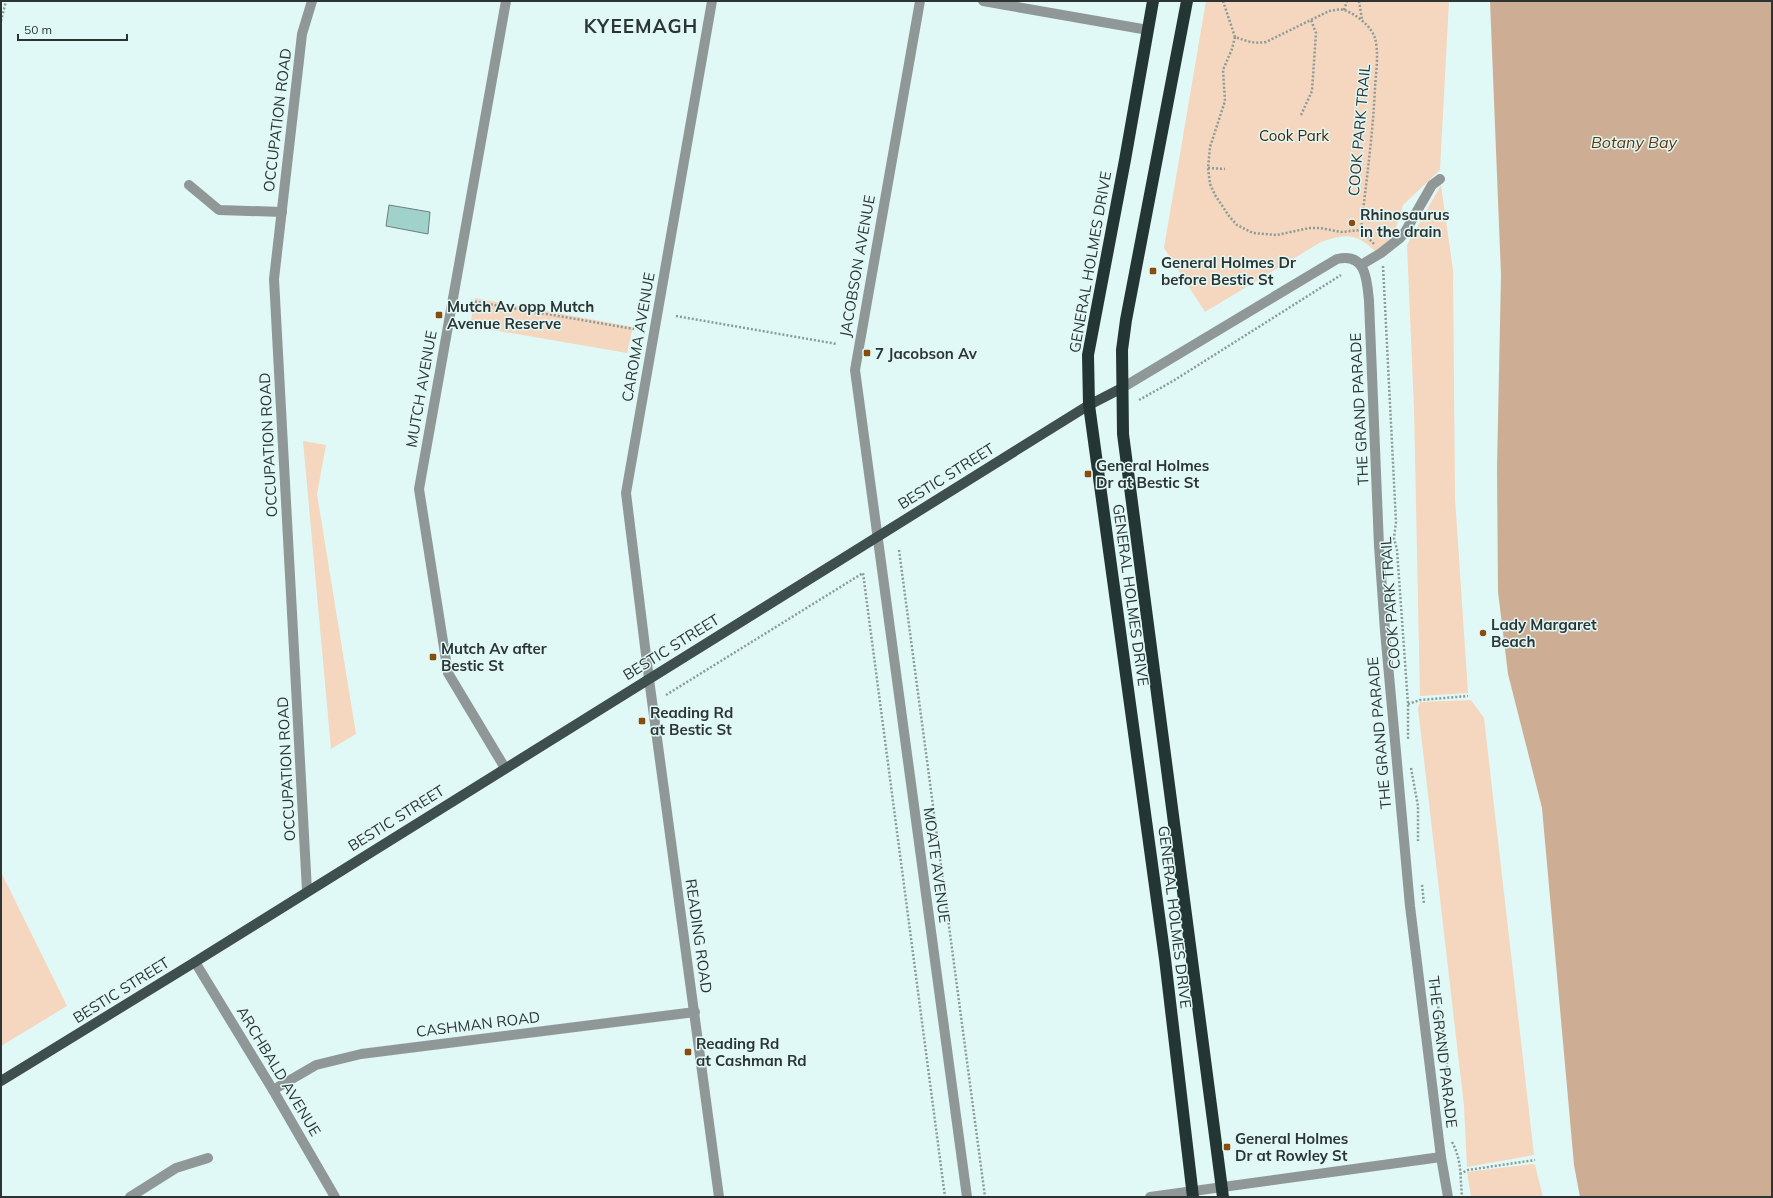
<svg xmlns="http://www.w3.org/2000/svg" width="1773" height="1198" viewBox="0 0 1773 1198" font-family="Mulish,sans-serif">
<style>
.green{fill:#f5d6be}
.water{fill:#cead95}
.building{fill:#a0d1cb;stroke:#6b807d}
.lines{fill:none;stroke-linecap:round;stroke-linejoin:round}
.path{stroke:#8a9b99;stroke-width:2.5;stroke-dasharray:2 2;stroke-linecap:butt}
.minor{stroke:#8f9897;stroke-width:10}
.major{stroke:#3f4f4d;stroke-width:10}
.highway{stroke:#233634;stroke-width:12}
.poi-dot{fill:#894c0c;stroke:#e1f9f6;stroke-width:1.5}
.labels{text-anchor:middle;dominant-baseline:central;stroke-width:3;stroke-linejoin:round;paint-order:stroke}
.street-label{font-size:15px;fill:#2c3534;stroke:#e1f9f6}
.park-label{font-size:15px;fill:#462506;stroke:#e1f9f6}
.poi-label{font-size:15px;font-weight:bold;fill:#2c3534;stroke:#e1f9f6;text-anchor:start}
.water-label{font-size:16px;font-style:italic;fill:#61350b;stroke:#e1f9f6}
.district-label{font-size:19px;font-weight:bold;letter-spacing:1px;fill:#2c3534;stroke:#e1f9f6}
</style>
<rect width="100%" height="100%" fill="#e1f9f6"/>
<g class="green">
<path d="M 1206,1 L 1449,1 L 1440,170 L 1403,205 L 1392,241 L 1375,251 C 1355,232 1345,234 1321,242 L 1205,312 L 1164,248 Z"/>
<path d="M 1441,185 L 1453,270 L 1455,498 L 1468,693 L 1420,696 L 1414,408 L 1407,245 Z"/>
<path d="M 475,298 L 633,327 L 627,353 L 470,326 Z"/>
<path d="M 303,441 L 326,445 L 317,494 L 356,734 L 331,749 Z"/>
<path d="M 1471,700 L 1484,718 L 1534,1155 L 1467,1167 L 1464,1106 L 1418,708 L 1420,702 Z"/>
<path d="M 1,872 L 67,1006 L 1,1046 Z"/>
<path d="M 1532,1164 L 1535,1165 L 1543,1197 L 1471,1197 L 1467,1172 Z"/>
</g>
<path class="water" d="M 1490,1 L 1772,1 L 1772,1197 L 1580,1197 L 1574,1165 L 1542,808 L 1508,674 L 1498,592 L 1497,468 L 1501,275 Z"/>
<path class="building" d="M 389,205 L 430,212 L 428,234 L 386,226 Z"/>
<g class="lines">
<g class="path">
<path d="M 1223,1 L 1235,37 C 1246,41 1254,44 1266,42 L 1329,11 C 1334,10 1339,9 1344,10 C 1356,14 1371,26 1375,38 C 1379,53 1376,73 1375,87 C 1373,135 1366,182 1361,230 L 1374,244"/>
<path d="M 1359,1 L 1362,20"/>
<path d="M 1344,10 L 1347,1"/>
<path d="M 1,21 L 6,1"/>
<path d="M 1235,37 L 1232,49 L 1223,70 L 1225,101 L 1210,147 L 1208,168 L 1210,184 L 1215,195 L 1229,216 L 1237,225 L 1253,233 L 1277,235 L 1309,228 L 1320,228 L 1341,232 L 1361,230"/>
<path d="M 1301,115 L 1312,91 L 1316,33 L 1311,20"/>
<path d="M 1208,168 L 1225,169"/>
<path d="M 1383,266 L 1396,522 L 1394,538 L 1397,550 L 1408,704 L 1408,740"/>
<path d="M 471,301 L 634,329"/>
<path d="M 676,316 L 837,344"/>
<path d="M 1139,400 L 1173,381 L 1341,275"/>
<path d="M 899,550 L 985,1197"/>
<path d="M 666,695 L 863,573 L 945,1197"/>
<path d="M 1408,704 L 1420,700 L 1468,696"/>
<path d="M 1411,768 L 1418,806 L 1418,841"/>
<path d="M 1422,885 L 1424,904"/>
<path d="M 1433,983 C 1441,1020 1450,1057 1447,1096"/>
<path d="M 1452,1142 C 1462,1160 1460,1177 1462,1197"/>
<path d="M 1460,1174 L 1468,1170 L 1535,1160"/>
</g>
<g class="minor">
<path d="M 712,1 L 626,493 L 649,679 L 719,1197"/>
<path d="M 920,1 L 855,370 L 967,1197"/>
<path d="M 983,1 L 1148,30"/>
<path d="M 189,185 L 219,210 L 282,212"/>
<path d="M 1361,265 L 1381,253 L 1400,238 L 1405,232 L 1432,185 L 1440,179"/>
<path d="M 1122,388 L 1337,259 C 1366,252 1367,280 1369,301 L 1379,546 L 1385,631 L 1410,906 L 1441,1157 L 1448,1197"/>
<path d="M 505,768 L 448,673 L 419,489 L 506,1"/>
<path d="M 307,891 L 274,279 L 302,34 L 312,1"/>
<path d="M 195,962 L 273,1090 L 335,1197"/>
<path d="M 273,1090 L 316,1065 L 361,1054 L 695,1012"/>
<path d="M 130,1197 L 176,1168 L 208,1158"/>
<path d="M 1150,1197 L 1441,1157"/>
</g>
<path class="major" d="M 1,1081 L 195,962 L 1089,405 L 1122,388"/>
<g class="highway">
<path d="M 1153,1 L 1125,160 L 1088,355 L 1089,405 L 1165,959 L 1193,1197"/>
<path d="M 1187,1 L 1126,320 L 1122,350 L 1123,434 L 1223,1197"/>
</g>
</g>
<g class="poi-dot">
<circle cx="1352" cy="223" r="4"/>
<rect x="1149" y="267" width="8" height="8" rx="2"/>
<rect x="435" y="311" width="8" height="8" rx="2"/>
<rect x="863" y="349" width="8" height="8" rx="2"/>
<rect x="1084" y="470" width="8" height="8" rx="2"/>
<circle cx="1483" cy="633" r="4"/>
<rect x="429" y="653" width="8" height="8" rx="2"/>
<rect x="638" y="717" width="8" height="8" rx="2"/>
<rect x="684" y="1048" width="8" height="8" rx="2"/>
<rect x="1223" y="1143" width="8" height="8" rx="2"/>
</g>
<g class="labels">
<g class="street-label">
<text transform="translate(277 120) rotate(-83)">OCCUPATION ROAD</text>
<text transform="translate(1359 130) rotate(-85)">COOK PARK TRAIL</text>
<text transform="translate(1090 262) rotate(-80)">GENERAL HOLMES DRIVE</text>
<text transform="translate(857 266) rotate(-80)">JACOBSON AVENUE</text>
<text transform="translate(638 337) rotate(-80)">CAROMA AVENUE</text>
<text transform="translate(421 389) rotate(-80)">MUTCH AVENUE</text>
<text transform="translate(1359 409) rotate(-93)">THE GRAND PARADE</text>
<text transform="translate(268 445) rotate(-93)">OCCUPATION ROAD</text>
<text transform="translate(946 476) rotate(-32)">BESTIC STREET</text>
<text transform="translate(1131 595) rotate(82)">GENERAL HOLMES DRIVE</text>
<text transform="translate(1390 603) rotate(-94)">COOK PARK TRAIL</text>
<text transform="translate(671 647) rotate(-32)">BESTIC STREET</text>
<text transform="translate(1379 733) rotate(-95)">THE GRAND PARADE</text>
<text transform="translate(286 769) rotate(-93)">OCCUPATION ROAD</text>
<text transform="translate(396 818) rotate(-32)">BESTIC STREET</text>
<text transform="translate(937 865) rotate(82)">MOATE AVENUE</text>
<text transform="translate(1175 917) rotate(83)">GENERAL HOLMES DRIVE</text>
<text transform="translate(699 936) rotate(82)">READING ROAD</text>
<text transform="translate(121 990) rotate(-32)">BESTIC STREET</text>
<text transform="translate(478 1024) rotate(-7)">CASHMAN ROAD</text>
<text transform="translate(1443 1052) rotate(83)">THE GRAND PARADE</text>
<text transform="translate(279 1071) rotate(59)">ARCHBALD AVENUE</text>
</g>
<g class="park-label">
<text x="1294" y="135">Cook Park</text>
</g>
<g class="poi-label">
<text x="1360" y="214">Rhinosaurus<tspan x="1360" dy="17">in the drain</tspan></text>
<text x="1161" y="262">General Holmes Dr<tspan x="1161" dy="17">before Bestic St</tspan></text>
<text x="447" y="306">Mutch Av opp Mutch<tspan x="447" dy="17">Avenue Reserve</tspan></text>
<text x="875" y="353">7 Jacobson Av</text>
<text x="1096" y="465">General Holmes<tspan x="1096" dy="17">Dr at Bestic St</tspan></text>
<text x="1491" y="624">Lady Margaret<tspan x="1491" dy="17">Beach</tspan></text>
<text x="441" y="648">Mutch Av after<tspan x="441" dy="17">Bestic St</tspan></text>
<text x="650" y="712">Reading Rd<tspan x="650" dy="17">at Bestic St</tspan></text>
<text x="696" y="1043">Reading Rd<tspan x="696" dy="17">at Cashman Rd</tspan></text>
<text x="1235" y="1138">General Holmes<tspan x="1235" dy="17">Dr at Rowley St</tspan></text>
</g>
<g class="water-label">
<text x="1634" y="142">Botany Bay</text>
</g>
<g class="district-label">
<text x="641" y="26">KYEEMAGH</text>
</g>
</g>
<rect width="1773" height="1198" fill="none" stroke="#2c3534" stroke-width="4"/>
<path d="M18 34v6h109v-6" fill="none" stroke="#2c3534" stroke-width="2"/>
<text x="24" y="34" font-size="12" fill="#2c3534" stroke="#e1f9f6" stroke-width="3" paint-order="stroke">50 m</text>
</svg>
